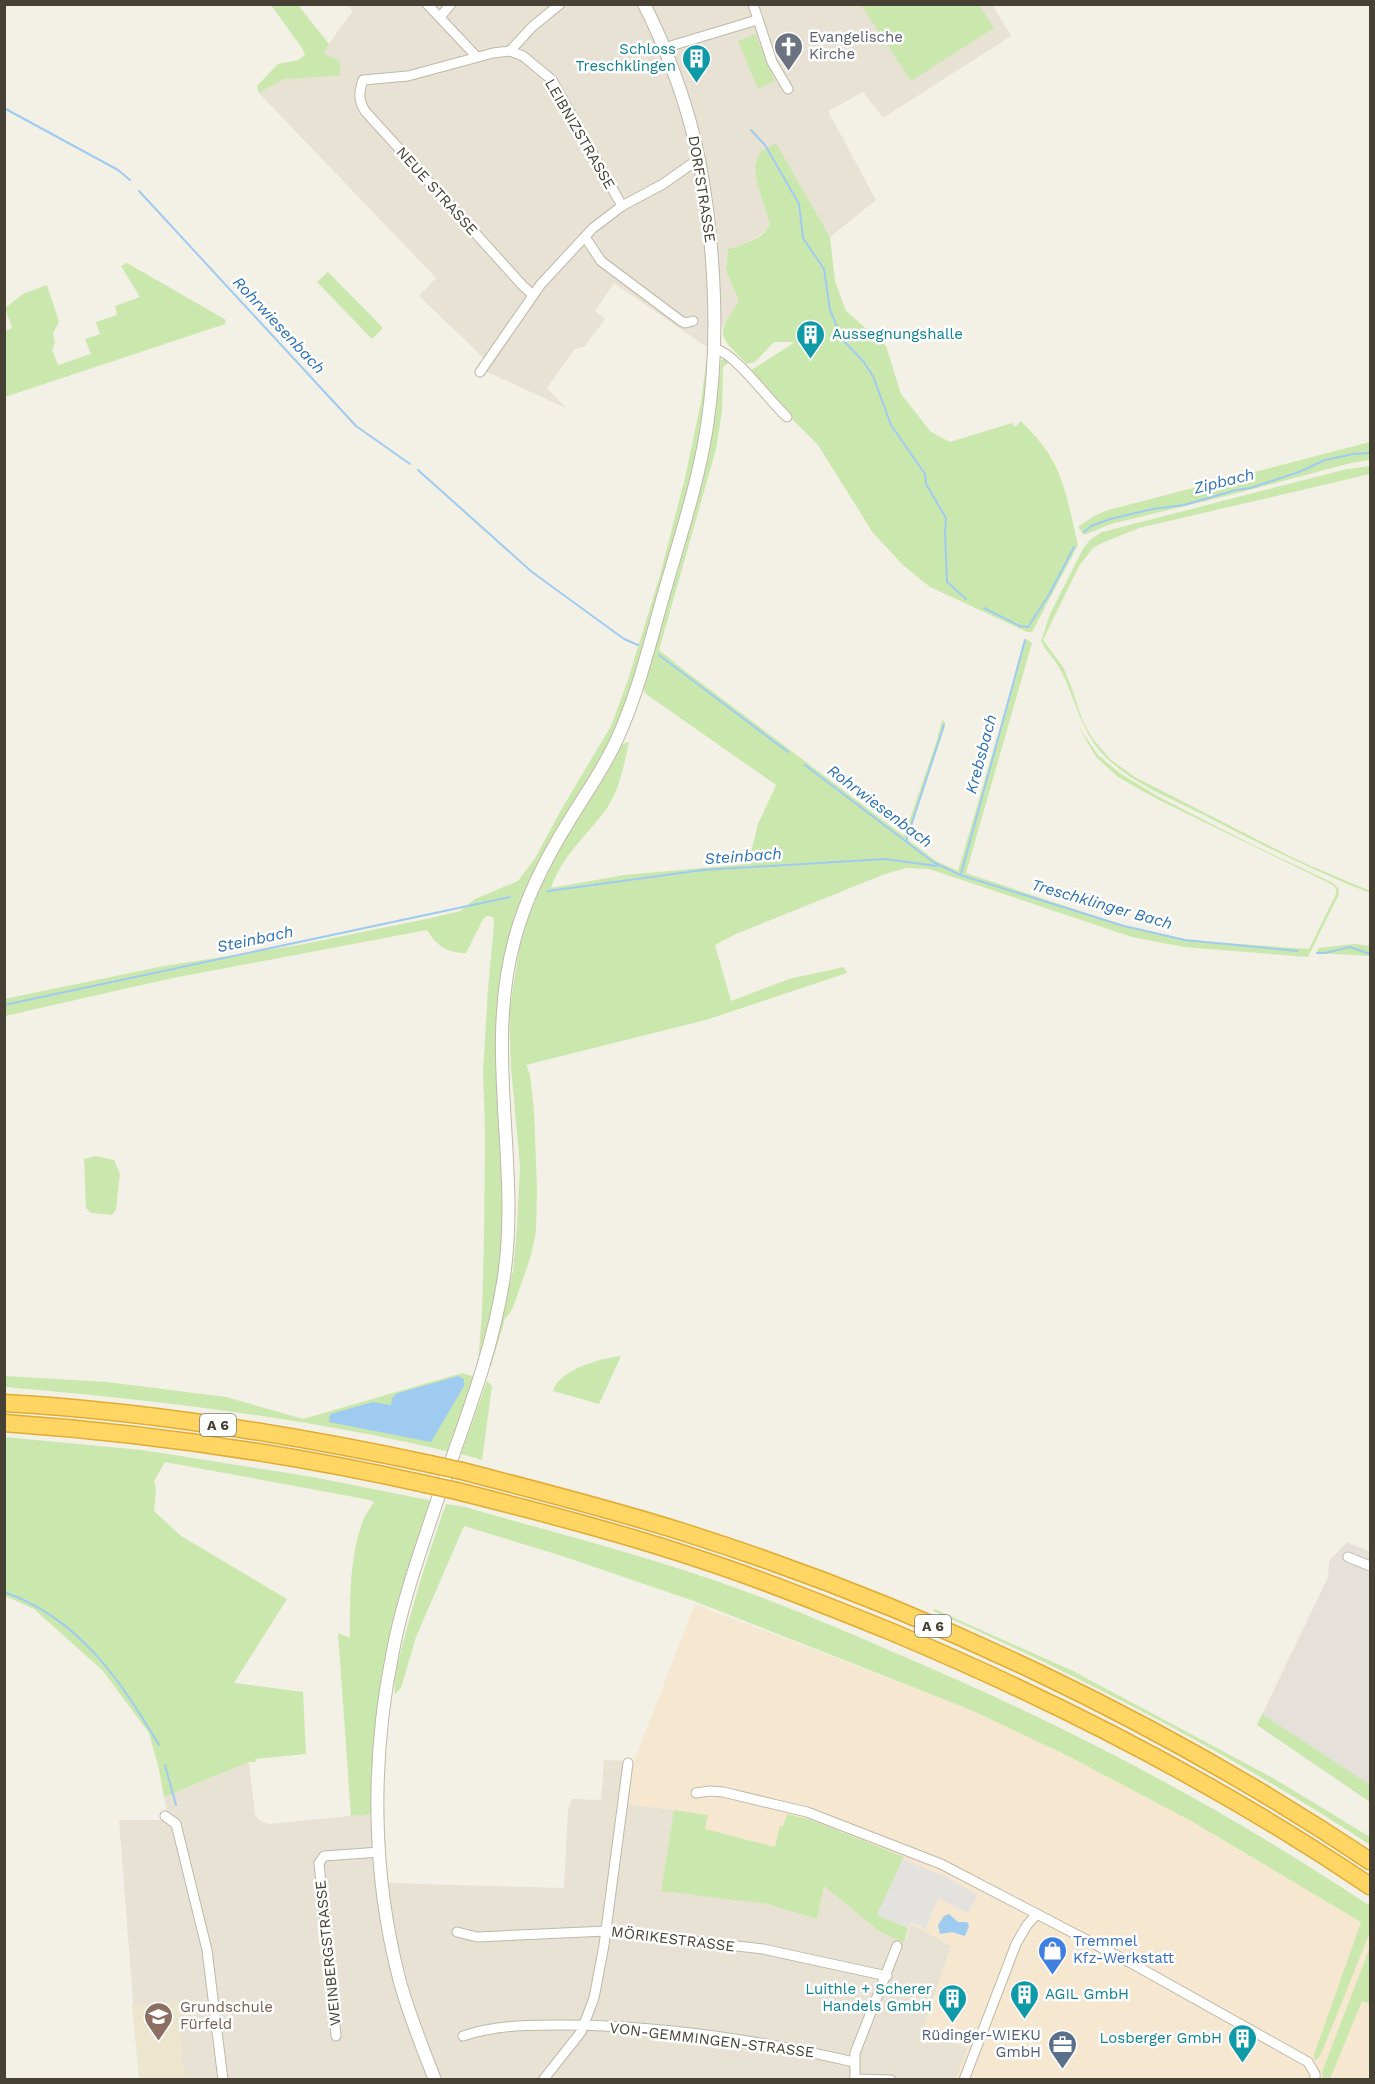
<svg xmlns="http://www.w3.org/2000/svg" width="1375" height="2084" viewBox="0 0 1375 2084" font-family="'Work Sans',sans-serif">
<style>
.residential{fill:#e7e2d3}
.commercial{fill:#f6e8d0}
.industrial{fill:#e5e1da}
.education{fill:#ece6cf}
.green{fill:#cae8ad}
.parking{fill:#e4e2de}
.water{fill:#a0cbf1}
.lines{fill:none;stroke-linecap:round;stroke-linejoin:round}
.stream{stroke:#a0cbf1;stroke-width:2}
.minor-casing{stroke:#bfb8a8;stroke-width:11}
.tertiary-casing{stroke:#bfb8a8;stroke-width:14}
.motorway-casing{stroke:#e0ac33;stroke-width:19}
.minor{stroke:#fff;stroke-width:9}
.tertiary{stroke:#fff;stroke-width:12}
.motorway{stroke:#ffd664;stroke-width:16}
.motorway-bridge-casing{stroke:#e0ac33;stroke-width:19;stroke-linecap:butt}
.motorway-bridge{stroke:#ffd664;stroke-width:16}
.labels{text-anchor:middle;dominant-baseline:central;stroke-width:5;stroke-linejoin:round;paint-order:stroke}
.shield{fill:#fff;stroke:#7e7972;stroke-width:1.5}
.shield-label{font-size:14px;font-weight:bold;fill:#464035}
.worship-label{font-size:15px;fill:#5b616d;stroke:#fff;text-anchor:start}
.culture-label{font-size:15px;fill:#0d838f;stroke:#fff;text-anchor:end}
.street-label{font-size:15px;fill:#464035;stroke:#fff}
.shop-label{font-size:15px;fill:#366cbe;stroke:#fff;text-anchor:start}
.education-label{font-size:15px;fill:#785e54;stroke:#fff;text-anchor:start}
.service-label{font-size:15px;fill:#4e5e75;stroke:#fff;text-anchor:end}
.water-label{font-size:16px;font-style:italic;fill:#2c71b3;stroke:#fff}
</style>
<rect width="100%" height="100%" fill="#f3f0e5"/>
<g class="residential">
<path d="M 992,4 L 1011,36 L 883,118 L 863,92 L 828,111 L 876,200 L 830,237 L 776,143 L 755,166 L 757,184 L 770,224 L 768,229 L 748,243 L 728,249 L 726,270 L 739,302 L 708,348 L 614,283 L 595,311 L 605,319 L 585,346 L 575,349 L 547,388 L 566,408 L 487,372 L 481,367 L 485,359 L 419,296 L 436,278 L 259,93 L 284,79 L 340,76 L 322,53 L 353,11 L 347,5 Z"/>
<path d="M 604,1760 L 634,1761 L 629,1804 L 674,1810 L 662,1891 L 767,1904 L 817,1919 L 823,1885 L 879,1931 L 905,1942 L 911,1924 L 951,1946 L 923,2031 L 968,2048 L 956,2080 L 139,2079 L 119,1820 L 169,1820 L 164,1797 L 249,1762 L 255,1815 L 260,1821 L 269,1824 L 382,1813 L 387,1883 L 564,1888 L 568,1809 L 572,1799 L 601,1800 Z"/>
</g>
<path class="commercial" d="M 695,1604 L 971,1710 L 1070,1757 L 1191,1821 L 1370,1927 L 1370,2079 L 956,2079 L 968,2048 L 923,2031 L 951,1946 L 911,1924 L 904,1943 L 879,1931 L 824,1886 L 817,1919 L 767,1904 L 661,1891 L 674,1810 L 629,1804 L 632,1771 L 634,1761 Z"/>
<path class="industrial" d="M 1347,1542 L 1370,1552 L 1370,1802 L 1257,1725 L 1328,1577 L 1329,1561 Z"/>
<path class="education" d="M 179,2002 L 184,2079 L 139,2079 L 132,2004 Z"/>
<g class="green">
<path d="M 271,5 L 298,5 L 329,44 L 323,53 L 340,61 L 340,76 L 284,79 L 259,93 L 257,86 L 278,64 L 298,60 L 305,55 L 302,48 Z"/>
<path d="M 861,5 L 979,5 L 994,28 L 911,81 Z"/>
<path d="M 755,34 L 775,81 L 758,89 L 738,41 Z"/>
<path d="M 776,143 L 830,237 L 835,281 L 846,311 L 886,346 L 901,394 L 931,432 L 950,442 L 1012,423 L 1015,427 L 1021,421 C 1028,429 1037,437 1043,446 C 1065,474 1070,512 1078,545 L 1032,632 L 1027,632 L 930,587 L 904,566 L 873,533 L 818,445 L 788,415 L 750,371 L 795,342 L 774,342 L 755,362 L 747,364 C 718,335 715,335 739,302 L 726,270 L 728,249 C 742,245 764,239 770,224 L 757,184 L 755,166 L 760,152 Z"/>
<path d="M 127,263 L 226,320 L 225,324 L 5,397 L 5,331 L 12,328 L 5,308 L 23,294 L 47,285 L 59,322 L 53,333 L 55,343 L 52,350 L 58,365 L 91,354 L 85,339 L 100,334 L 96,322 L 117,315 L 115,306 L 140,297 L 121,266 Z"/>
<path d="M 328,272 L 383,328 L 372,339 L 317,282 Z"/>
<path d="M 712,342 L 706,421 L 659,603 L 610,751 L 550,849 L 505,981 L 507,1165 L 499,1294 L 478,1364 L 482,1313 L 484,1237 L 485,1133 L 483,1071 L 488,989 L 494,924 L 493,917 L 486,916 L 482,921 L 466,953 C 448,953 436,946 427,930 L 168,979 L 5,1016 L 4,999 L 164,966 L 299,945 L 431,918 L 460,911 L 475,899 L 518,881 L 534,860 L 561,810 L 611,726 L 628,680 L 660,575 L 685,478 L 701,402 L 708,348 Z"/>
<path d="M 727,358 L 729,362 L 723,367 L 722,411 L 716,449 L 659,650 L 684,670 L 904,836 L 936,743 L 942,721 L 943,720 L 945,723 L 944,729 L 907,839 L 936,861 L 958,871 L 1026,639 L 1032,643 L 966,873 L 1134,929 L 1184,940 L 1309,949 L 1336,894 L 1336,889 L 1333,885 L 1157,799 L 1118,777 L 1096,757 L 1078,726 L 1098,755 L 1121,774 L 1159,797 L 1255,846 L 1333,883 L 1338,888 L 1339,894 L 1308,957 L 1184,947 L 1132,937 L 929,869 L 906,868 L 885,874 L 736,934 L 715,945 L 731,1001 L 789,979 L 844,967 L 847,973 L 706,1020 L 526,1065 L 530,1075 L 534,1111 L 537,1188 L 536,1232 L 531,1256 L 512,1310 L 505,1319 L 491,1366 L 489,1364 L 513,1271 L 517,1226 L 520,1166 L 511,1068 L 509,1013 L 520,945 L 529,914 L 554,857 L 623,744 L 629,742 C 624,765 620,788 607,808 C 588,835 562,855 551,888 L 624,875 L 748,864 L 758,824 L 776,785 L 646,694 L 642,687 C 665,613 689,539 706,464 C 714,430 718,395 721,360 Z"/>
<path d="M 1370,442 L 1370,460 L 1351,463 L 1230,495 L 1111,524 L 1084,535 L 1078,527 L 1094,516 L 1108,510 Z"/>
<path d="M 1370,466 L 1370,474 L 1139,528 L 1100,544 L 1093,548 L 1079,566 L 1043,640 L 1063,667 L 1070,683 L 1083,722 L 1093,739 L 1111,760 L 1135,777 L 1256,839 L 1302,862 L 1370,891 L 1370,893 C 1311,870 1254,841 1198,812 C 1168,797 1135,784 1111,762 C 1081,736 1078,704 1061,671 C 1056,660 1046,652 1041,641 L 1050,614 L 1084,547 L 1091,539 L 1102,532 L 1347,469 Z"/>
<path d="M 1355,944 L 1370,946 L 1370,956 L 1316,953 L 1319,948 Z"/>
<path d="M 95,1156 L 114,1160 L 120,1174 L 116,1209 L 112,1215 L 91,1213 L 86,1208 L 84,1159 Z"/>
<path d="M 621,1356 L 599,1404 L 553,1391 C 558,1370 601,1358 621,1356 Z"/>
<path d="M 462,1373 L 475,1377 L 450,1452 C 304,1417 154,1400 5,1387 L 5,1376 L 107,1382 L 226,1397 L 303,1419 Z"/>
<path d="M 487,1381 L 492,1386 L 482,1460 L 461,1454 Z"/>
<path d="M 4,1437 L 142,1450 L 313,1477 L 433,1501 L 405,1581 L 375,1814 L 351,1816 L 338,1633 L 350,1638 C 350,1599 349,1555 364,1518 C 367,1512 371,1507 374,1502 L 370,1500 L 165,1462 L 154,1481 L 156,1488 L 154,1511 L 181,1536 L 287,1599 L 234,1683 L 303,1692 L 306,1754 L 255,1759 L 256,1762 L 249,1762 L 164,1797 L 159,1769 L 149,1733 L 103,1671 L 34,1609 L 5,1596 Z"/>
<path d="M 446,1504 L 465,1507 C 545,1530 625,1550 704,1577 C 768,1598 831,1625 893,1652 C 1059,1722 1217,1804 1367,1904 L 1370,1903 L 1370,1932 L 1321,2054 L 1315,2061 L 1314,2055 L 1361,1922 L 1191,1821 L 1070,1757 L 971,1710 L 694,1601 L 559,1555 L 464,1526 L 416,1637 L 401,1688 L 395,1694 C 392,1676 400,1656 404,1639 C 416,1593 430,1549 446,1504 Z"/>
<path d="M 934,1609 L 1073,1671 L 1273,1778 L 1370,1837 L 1370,1845 C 1232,1754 1085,1679 934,1611 Z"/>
<path d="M 1262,1714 L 1370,1785 L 1370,1802 L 1257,1725 Z"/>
<path d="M 674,1810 L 708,1815 L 705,1829 L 775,1847 L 780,1826 L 783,1826 L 787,1814 L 811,1820 L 904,1857 L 877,1915 L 908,1928 L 904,1943 L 879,1931 L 824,1886 L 817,1919 L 767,1904 L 661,1891 Z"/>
<path d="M 1370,1947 L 1370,2004 L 1362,2001 L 1330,2079 L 1323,2079 L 1322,2072 Z"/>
</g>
<path class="parking" d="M 903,1859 L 944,1876 L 978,1895 L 968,1913 L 938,1898 L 926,1929 L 911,1922 L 908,1928 L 877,1915 Z"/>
<g class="water">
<path d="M 458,1376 L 464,1379 L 464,1386 L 431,1442 L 329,1422 L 330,1414 L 373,1402 L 391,1405 L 392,1398 L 398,1393 Z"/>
<path d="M 949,1914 L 958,1922 L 967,1922 L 969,1926 L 965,1936 L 952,1932 L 940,1934 L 938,1925 L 944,1916 Z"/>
</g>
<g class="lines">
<g class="stream">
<path d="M 4,108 L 118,170 L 130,180"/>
<path d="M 751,130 L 765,145 L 799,204 L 803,238 L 824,269 L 830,310 L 842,339 L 863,361 L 873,376 L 891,425 L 925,474 L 926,484 L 946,518 L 945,534 L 947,582 L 966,599"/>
<path d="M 139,191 L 356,426 L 410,464"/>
<path d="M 418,470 L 532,572 L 624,639 L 638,645"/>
<path d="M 1084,532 L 1091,526 L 1110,519 L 1153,509 L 1184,505 L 1236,490 L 1250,488 L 1299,472 L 1325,460 L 1353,454 L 1370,453"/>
<path d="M 984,608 L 1020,626 L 1028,627 L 1050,593 L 1074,547"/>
<path d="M 659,655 L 788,752"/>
<path d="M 805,765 L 933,862 L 960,875 L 1124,926 L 1185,940 L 1297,951"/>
<path d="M 906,841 L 944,725"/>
<path d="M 961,874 L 1025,640"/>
<path d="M 548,891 L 703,870 L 885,859 L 937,866"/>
<path d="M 1317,953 L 1325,953 L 1350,947 L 1370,954"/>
<path d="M 4,1005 L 510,897"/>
<path d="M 4,1592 C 79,1618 120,1680 159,1745"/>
<path d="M 165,1765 L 176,1805"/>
</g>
<defs>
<g id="minor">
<path d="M 427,4 L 477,57"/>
<path d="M 753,4 L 772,62 L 788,89"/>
<path d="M 440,17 L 451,4"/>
<path d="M 664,48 L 757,20"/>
<path d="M 510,51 L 532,27 L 560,4"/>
<path d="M 585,237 L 601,261 L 681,321 L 685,323 L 693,321"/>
<path d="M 533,295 L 523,286 L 365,111 C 358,100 359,92 363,80 L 408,76 L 493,53 L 510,51 L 523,56 L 552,80 L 622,206"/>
<path d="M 716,349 C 738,356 768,400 787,417"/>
<path d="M 480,372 L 541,284 L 593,228 L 622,206 L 663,184 L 700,158"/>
<path d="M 1348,1557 L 1370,1566"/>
<path d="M 696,1793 L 710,1791 L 723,1792 L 807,1812 L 941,1864 L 1131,1963 L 1308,2062 L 1315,2074 L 1315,2080"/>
<path d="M 165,1816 L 176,1824 L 207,1950 L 223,2080"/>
<path d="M 457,1932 L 477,1937 L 606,1931 L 763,1949 L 887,1976"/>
<path d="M 336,2036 L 319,1863 L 324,1856 L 380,1852"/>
<path d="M 463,2036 C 496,2025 528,2025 563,2025 C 660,2025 759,2040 854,2062"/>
<path d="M 855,2079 L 891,2080"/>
<path d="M 543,2080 L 581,2032 L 594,1998 L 604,1945 L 628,1763"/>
<path d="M 855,2080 L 855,2053 L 897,1946"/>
<path d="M 964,2080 L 1016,1944 L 1027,1925 L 1037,1914"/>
</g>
<path id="tertiary" d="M 435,2080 C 422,2046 408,2013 399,1978 C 372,1874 371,1761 392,1656 C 401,1606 418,1558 434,1510 C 459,1435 490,1362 503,1283 C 522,1168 483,1052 515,938 C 526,897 546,858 569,821 C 586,793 605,767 618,737 C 640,688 652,634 667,583 C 682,531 699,479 707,426 C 715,374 716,327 713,275 C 707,173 690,96 644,4"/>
<g id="motorway">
<path d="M 4,1403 C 148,1411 289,1434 430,1464"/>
<path d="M 4,1423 C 146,1433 286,1453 425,1484"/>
<path d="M 462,1471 C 536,1490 610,1509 683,1532 C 923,1608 1162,1722 1370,1861"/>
<path d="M 457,1491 C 544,1513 629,1535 714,1564 C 774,1584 833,1608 892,1632 C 1059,1702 1220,1785 1370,1886"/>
</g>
</defs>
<use href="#minor" class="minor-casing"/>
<use href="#tertiary" class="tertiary-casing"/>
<use href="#motorway" class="motorway-casing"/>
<use href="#minor" class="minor"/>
<use href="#tertiary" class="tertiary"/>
<use href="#motorway" class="motorway"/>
<defs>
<g id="motorway-bridge">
<path d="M 430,1464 L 462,1471"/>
<path d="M 425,1484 L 457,1491"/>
</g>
</defs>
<use href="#motorway-bridge" class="motorway-bridge-casing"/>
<use href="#motorway-bridge" class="motorway-bridge"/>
</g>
<defs>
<symbol id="church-pin" viewBox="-11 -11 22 30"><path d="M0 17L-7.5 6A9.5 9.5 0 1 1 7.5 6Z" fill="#6b7280" stroke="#fff"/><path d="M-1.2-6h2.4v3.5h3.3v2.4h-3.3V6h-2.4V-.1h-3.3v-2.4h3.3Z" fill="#fff"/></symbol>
<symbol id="building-pin" viewBox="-11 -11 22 30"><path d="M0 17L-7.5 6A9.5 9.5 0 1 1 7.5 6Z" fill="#0f9aa8" stroke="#fff"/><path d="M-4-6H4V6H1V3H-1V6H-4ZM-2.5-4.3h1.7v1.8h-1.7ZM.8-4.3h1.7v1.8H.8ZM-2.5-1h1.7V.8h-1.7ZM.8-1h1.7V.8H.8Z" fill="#fff"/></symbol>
<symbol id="shop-pin" viewBox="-11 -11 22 30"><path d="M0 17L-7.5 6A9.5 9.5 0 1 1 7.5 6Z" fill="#3f7fe0" stroke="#fff"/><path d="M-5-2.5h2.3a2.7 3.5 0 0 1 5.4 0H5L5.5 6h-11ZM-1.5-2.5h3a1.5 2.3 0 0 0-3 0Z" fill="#fff"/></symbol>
<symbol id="school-pin" viewBox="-11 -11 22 30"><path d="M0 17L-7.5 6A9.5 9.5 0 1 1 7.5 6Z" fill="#8d6e63" stroke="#fff"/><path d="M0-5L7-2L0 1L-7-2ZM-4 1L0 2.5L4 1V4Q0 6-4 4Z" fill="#fff"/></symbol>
<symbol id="office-pin" viewBox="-11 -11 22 30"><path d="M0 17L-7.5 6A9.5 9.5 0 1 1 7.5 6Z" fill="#5c6f8a" stroke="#fff"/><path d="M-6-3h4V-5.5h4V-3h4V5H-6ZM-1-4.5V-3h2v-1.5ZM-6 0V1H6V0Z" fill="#fff"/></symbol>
</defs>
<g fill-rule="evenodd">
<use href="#church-pin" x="772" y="30" width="33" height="45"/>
<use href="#building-pin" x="680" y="42" width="33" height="45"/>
<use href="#building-pin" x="794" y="318" width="33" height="45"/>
<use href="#shop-pin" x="1036" y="1934" width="33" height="45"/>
<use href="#building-pin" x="1008" y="1978" width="33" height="45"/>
<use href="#building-pin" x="936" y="1982" width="33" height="45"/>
<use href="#school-pin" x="142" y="2000" width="33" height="45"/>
<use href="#building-pin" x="1226" y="2022" width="33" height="45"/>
<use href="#office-pin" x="1046" y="2028" width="33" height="45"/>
</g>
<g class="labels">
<g class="shield">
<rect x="200" y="1414" width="36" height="22" rx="4.5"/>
<rect x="915" y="1615" width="36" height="22" rx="4.5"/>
</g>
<g class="shield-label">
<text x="218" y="1425">A 6</text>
<text x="933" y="1626">A 6</text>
</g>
<g class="worship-label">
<text x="809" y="37">Evangelische<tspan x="809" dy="17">Kirche</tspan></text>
</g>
<g class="culture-label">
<text x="676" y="49">Schloss<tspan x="676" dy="17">Treschklingen</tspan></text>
<text x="832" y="334" text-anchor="start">Aussegnungshalle</text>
<text x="932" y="1989">Luithle + Scherer<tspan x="932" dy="17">Handels GmbH</tspan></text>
<text x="1045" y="1994" text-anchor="start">AGIL GmbH</text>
<text x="1222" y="2038">Losberger GmbH</text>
</g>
<g class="street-label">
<text transform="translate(580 134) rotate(60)">LEIBNIZSTRASSE</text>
<text transform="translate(702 189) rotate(81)">DORFSTRASSE</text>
<text transform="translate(437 191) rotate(48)">NEUE STRASSE</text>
<text transform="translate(673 1939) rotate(7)">MÖRIKESTRASSE</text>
<text transform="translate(328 1953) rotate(-96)">WEINBERGSTRASSE</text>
<text transform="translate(712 2040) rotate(7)">VON-GEMMINGEN-STRASSE</text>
</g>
<g class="shop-label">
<text x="1073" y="1941">Tremmel<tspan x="1073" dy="17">Kfz-Werkstatt</tspan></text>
</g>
<g class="education-label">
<text x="180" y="2007">Grundschule<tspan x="180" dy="17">Fürfeld</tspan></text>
</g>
<g class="service-label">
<text x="1041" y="2035">Rüdinger-WIEKU<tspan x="1041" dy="17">GmbH</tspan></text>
</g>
<g class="water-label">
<text transform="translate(279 325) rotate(47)">Rohrwiesenbach</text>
<text transform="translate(1224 481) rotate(-14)">Zipbach</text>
<text transform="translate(981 754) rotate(-75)">Krebsbach</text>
<text transform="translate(880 806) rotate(37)">Rohrwiesenbach</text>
<text transform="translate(743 856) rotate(-4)">Steinbach</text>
<text transform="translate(1102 904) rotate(16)">Treschklinger Bach</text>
<text transform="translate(255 939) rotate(-12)">Steinbach</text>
</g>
</g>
<rect width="1375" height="2084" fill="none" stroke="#464035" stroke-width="12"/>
</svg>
